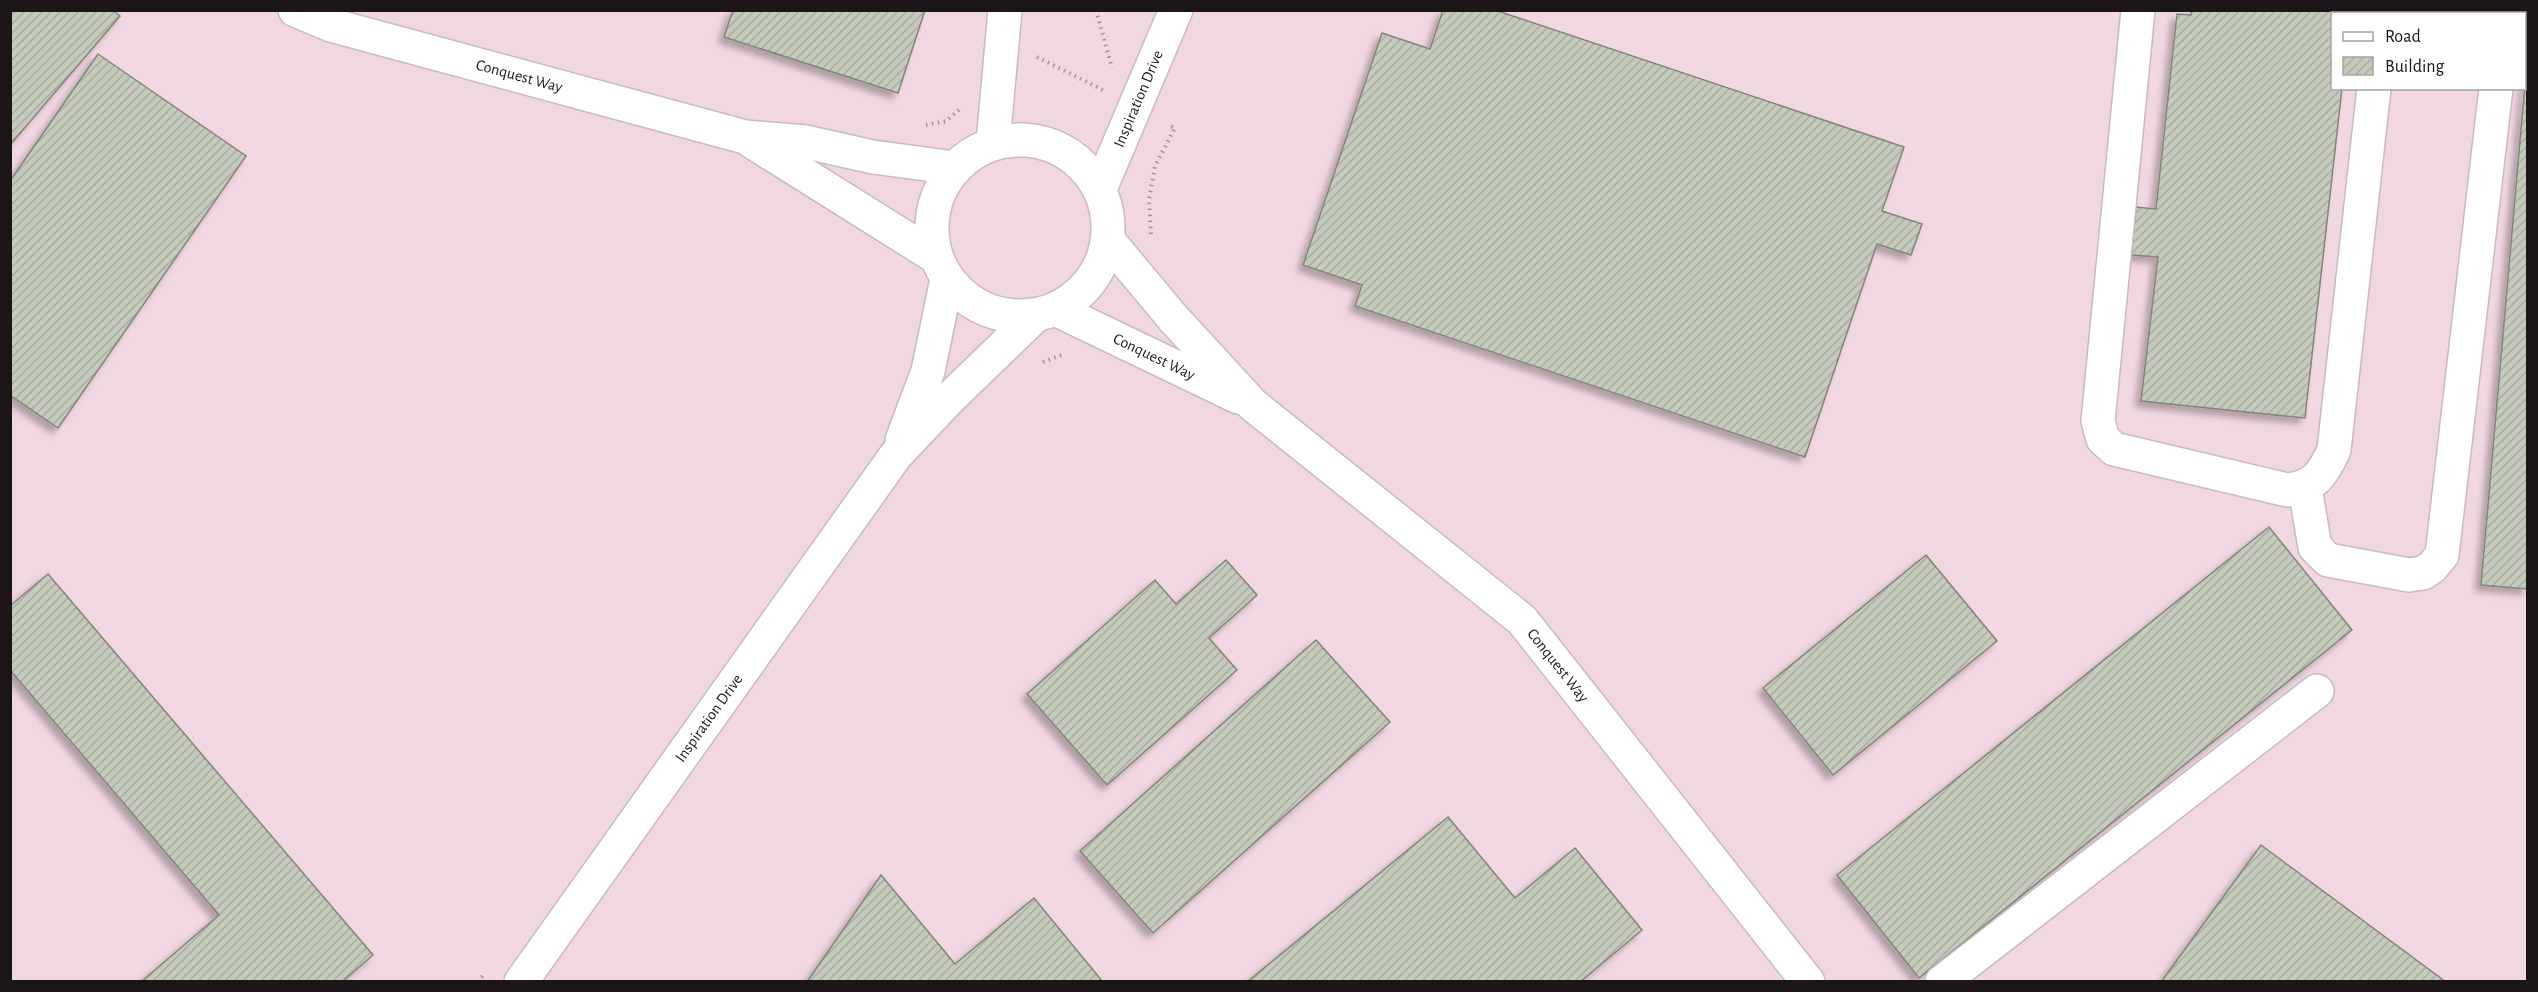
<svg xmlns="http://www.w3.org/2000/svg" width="2538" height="992" viewBox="0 0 2538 992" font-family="'Alegreya Sans',sans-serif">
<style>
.built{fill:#f1d7e2;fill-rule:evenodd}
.building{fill:url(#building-hatch);stroke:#818677;stroke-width:1.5;filter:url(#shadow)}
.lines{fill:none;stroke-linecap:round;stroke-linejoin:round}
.minor-casing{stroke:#cab9c0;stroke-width:36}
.path{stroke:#a19399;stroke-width:4;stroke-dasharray:1.5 4.5;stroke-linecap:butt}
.minor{stroke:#fff;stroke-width:33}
.labels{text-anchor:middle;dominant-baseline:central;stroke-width:4.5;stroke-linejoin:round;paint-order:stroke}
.street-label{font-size:16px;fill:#1b1517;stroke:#fff}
</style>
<defs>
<pattern id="building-hatch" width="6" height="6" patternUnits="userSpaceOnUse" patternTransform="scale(1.5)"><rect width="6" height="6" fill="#c5cbbb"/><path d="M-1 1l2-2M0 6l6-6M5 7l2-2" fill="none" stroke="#a9ada0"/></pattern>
<filter id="shadow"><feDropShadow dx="-5.5" dy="5.5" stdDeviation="3" flood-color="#0004"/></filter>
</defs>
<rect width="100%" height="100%" fill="#f8e5ed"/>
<path class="built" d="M 11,11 L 2527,11 L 2527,981 L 11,981 ZM 2332,14 L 2524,14 L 2524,88 L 2332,88 Z"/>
<g class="building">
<path d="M 10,10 L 113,10 L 120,16 L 10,145 Z"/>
<path d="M 733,10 L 925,10 L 898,93 L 724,37 Z"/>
<path d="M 1443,10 L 1495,10 L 1904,147 L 1882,211 L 1922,224 L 1911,255 L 1877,244 L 1805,457 L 1355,306 L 1362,285 L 1303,265 L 1382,33 L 1430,49 Z"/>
<path d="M 2191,10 L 2351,10 L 2351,14 L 2332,14 L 2332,88 L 2342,88 L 2305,418 L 2141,401 L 2158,257 L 2131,255 L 2136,207 L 2156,209 L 2177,14 L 2191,15 Z"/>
<path d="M 2528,50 L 2528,589 L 2481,585 Z"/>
<path d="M 98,54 L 246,156 L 58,428 L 10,395 L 10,181 Z"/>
<path d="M 2269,527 L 2352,630 L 1919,978 L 1837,875 Z"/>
<path d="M 1926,555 L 1997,641 L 1833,775 L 1763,688 Z"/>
<path d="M 1226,560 L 1257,595 L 1209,638 L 1237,670 L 1107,785 L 1027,694 L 1155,580 L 1176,604 Z"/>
<path d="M 48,574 L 373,955 L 342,982 L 141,982 L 219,915 L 10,670 L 10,606 Z"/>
<path d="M 1316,640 L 1390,722 L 1153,933 L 1080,851 Z"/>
<path d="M 1448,817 L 1515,898 L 1575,848 L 1642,930 L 1580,982 L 1247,982 Z"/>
<path d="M 2261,845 L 2446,982 L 2161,982 Z"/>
<path d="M 881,875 L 955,964 L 1034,898 L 1103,982 L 807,982 Z"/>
</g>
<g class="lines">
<defs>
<g id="minor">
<path id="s1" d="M 295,10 L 331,25 L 745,137 L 806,142 L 873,157 L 955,168"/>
<path d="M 2138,10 L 2098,421 L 2103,439 L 2114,449 L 2287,490 C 2315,487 2323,474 2334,450 L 2374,88"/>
<path d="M 2382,14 L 2382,10"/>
<path d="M 2505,14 L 2505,10"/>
<circle cx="1020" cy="228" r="88"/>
<path d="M 751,141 L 936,257"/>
<path d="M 993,143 L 1005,10"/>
<path id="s2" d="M 1100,189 L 1176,10"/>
<path id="s3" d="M 1108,240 L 1173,318 L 1253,405 L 1522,620 L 1808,982"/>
<path id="s4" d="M 1055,309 L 1238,397"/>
<path d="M 902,440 L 928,371 L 947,279"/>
<path d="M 2305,488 L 2315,547 L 2328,560 L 2409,575 L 2423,573 L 2432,567 L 2442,555 L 2496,88"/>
<path id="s5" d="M 521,982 L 896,455 L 950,398 L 1036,315"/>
<path d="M 1942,982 L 2317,691"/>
</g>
</defs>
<use href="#minor" class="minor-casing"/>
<g class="path">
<path d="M 1096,10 L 1112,68"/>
<path d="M 1037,57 L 1103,90"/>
<path d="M 926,125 L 946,121 L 959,110"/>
<path d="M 1151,234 L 1149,200 L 1155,166 L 1175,128 L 1168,125"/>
<path d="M 1043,362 L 1064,354"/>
<path d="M 478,982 L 484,974"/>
</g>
<use href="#minor" class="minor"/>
</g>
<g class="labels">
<g class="street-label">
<text stroke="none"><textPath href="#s1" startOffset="234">Conquest Way</textPath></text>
<text stroke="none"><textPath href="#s2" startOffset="98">Inspiration Drive</textPath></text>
<text stroke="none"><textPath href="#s4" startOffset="110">Conquest Way</textPath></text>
<text stroke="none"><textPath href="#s3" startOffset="622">Conquest Way</textPath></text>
<text stroke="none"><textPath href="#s5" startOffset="324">Inspiration Drive</textPath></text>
</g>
</g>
<rect width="2538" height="992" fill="none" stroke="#1b1517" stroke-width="24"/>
<rect x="2331" y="12" width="195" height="78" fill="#ffffff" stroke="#a4a1a2" stroke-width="1.5"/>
<rect x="2343" y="32" width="30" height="9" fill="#ffffff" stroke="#a4a1a2" stroke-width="1.5"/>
<text x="2385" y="42" font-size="18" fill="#1b1517">Road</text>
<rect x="2343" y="57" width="30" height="18" fill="url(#building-hatch)" stroke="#a4a1a2" stroke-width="1.5"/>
<text x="2385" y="72" font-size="18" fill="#1b1517">Building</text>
</svg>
